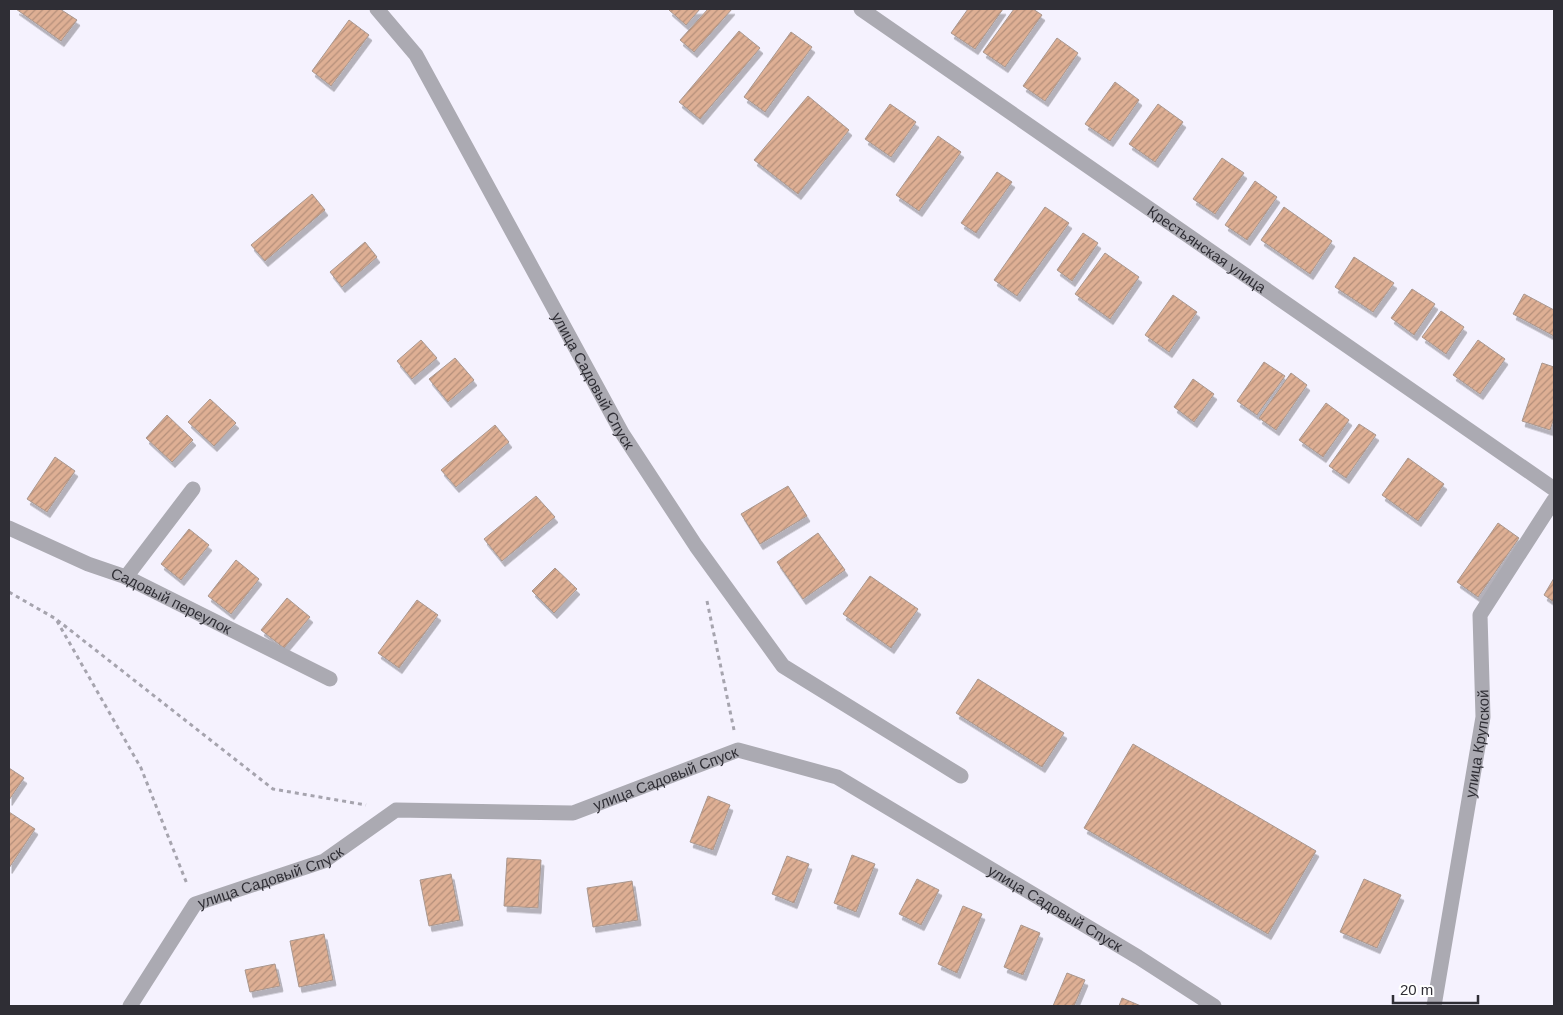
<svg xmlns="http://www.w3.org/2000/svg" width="1563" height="1015" viewBox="0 0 1563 1015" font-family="Helvetica,sans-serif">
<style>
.building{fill:url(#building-hatch);stroke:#a9978e;filter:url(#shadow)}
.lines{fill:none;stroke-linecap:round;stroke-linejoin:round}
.path{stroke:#a6a4ae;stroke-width:3;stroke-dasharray:4 4;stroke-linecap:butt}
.minor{stroke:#abaab2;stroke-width:15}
.labels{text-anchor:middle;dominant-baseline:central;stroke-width:4.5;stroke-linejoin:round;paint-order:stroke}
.street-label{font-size:15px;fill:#2f2e35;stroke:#fff}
</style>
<defs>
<pattern id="building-hatch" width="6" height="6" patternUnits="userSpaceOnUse" patternTransform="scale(1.25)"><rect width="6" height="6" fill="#deaf94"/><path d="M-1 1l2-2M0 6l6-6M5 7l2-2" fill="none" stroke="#b48f7a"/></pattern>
<filter id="shadow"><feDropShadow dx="3" dy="5.5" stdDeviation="0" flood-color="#0004"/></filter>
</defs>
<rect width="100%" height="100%" fill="#f5f2fe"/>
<g class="building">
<path d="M 16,9 L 60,9 L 77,20 L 61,41 Z"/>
<path d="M 671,9 L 700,9 L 686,25 L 669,10 Z"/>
<path d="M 708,9 L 732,9 L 694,52 L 680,40 Z"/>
<path d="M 968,9 L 1003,9 L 975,49 L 951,33 Z"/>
<path d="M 1014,9 L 1033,9 L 1042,15 L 1005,67 L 983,52 Z"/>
<path d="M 349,20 L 369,35 L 331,86 L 312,71 Z"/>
<path d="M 739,31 L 760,48 L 700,119 L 679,102 Z"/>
<path d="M 791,32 L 812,47 L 765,112 L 744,97 Z"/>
<path d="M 1057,38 L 1078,53 L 1045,101 L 1023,86 Z"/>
<path d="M 1115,82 L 1139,100 L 1110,141 L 1085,124 Z"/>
<path d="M 808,96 L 849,130 L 798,194 L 754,160 Z"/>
<path d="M 890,104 L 916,122 L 891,157 L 865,139 Z"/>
<path d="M 1158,104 L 1183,122 L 1155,162 L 1129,144 Z"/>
<path d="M 938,136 L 961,152 L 919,211 L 896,195 Z"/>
<path d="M 1222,158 L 1244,173 L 1215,214 L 1193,199 Z"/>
<path d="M 997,172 L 1012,182 L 976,233 L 961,223 Z"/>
<path d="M 1255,181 L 1277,197 L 1247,240 L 1225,225 Z"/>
<path d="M 312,194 L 325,210 L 265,261 L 251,245 Z"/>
<path d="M 1045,207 L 1069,223 L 1017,296 L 994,280 Z"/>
<path d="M 1284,207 L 1332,241 L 1310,274 L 1261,240 Z"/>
<path d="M 1083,233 L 1098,243 L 1072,281 L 1057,270 Z"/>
<path d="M 365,242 L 377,257 L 342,287 L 330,272 Z"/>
<path d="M 1105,253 L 1139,277 L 1110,319 L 1075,294 Z"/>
<path d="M 1354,257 L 1394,283 L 1373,312 L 1335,287 Z"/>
<path d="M 1412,289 L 1435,304 L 1414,335 L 1391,318 Z"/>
<path d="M 1524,294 L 1554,310 L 1554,336 L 1513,314 Z"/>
<path d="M 1173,295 L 1197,312 L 1169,352 L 1145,335 Z"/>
<path d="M 1441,311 L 1464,327 L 1446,354 L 1422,337 Z"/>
<path d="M 421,340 L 437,358 L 412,379 L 397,361 Z"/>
<path d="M 1478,340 L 1505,359 L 1480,394 L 1453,375 Z"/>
<path d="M 455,358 L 474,380 L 448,402 L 429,379 Z"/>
<path d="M 1264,362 L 1285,376 L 1257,415 L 1237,401 Z"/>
<path d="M 1542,363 L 1554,367 L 1554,418 L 1550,430 L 1522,421 Z"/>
<path d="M 1291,373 L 1307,385 L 1276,430 L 1259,418 Z"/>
<path d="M 1193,379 L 1214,394 L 1194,422 L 1174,407 Z"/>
<path d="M 210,399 L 236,423 L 214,446 L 188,422 Z"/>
<path d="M 1326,403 L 1349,420 L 1323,457 L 1299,440 Z"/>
<path d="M 167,415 L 193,440 L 172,462 L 146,438 Z"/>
<path d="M 1359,424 L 1376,435 L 1346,478 L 1329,466 Z"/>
<path d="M 495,425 L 509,442 L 456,487 L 441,470 Z"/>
<path d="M 55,457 L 75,471 L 47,512 L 27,499 Z"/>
<path d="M 1408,458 L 1444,484 L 1418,521 L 1382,495 Z"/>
<path d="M 788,486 L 807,516 L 760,544 L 741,514 Z"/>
<path d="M 536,496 L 555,517 L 502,561 L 484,539 Z"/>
<path d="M 1498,523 L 1519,538 L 1478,597 L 1457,582 Z"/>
<path d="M 189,529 L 209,545 L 181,580 L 161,564 Z"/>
<path d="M 818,533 L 845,570 L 803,599 L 777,562 Z"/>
<path d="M 236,560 L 259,579 L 231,614 L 208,596 Z"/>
<path d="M 555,568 L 577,589 L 554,613 L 532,591 Z"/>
<path d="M 870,576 L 918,609 L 891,648 L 843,614 Z"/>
<path d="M 1554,578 L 1554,602 L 1544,595 Z"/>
<path d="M 287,598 L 310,617 L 284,648 L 261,630 Z"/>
<path d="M 417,600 L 438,615 L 399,668 L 378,653 Z"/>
<path d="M 978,679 L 1064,733 L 1042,767 L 956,713 Z"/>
<path d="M 1133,744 L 1316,851 L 1268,934 L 1084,828 Z"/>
<path d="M 9,768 L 24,778 L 9,800 Z"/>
<path d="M 708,796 L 730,805 L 713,850 L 690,842 Z"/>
<path d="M 9,812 L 35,829 L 9,868 Z"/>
<path d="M 852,855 L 875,864 L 856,912 L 834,903 Z"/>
<path d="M 787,856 L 809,864 L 794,903 L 772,894 Z"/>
<path d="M 507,858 L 541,860 L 538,908 L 504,906 Z"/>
<path d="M 451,874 L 460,920 L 429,926 L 420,880 Z"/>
<path d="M 917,879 L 939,890 L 921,925 L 899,914 Z"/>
<path d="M 1364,879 L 1401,895 L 1377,948 L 1340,932 Z"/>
<path d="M 632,881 L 638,920 L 593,927 L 587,888 Z"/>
<path d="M 963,906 L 982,914 L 957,973 L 938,964 Z"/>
<path d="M 1021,925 L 1040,933 L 1023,975 L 1004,967 Z"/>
<path d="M 324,934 L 333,980 L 299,987 L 290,941 Z"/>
<path d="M 275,964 L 280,986 L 250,992 L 245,970 Z"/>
<path d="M 1067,973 L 1085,980 L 1074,1006 L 1053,1006 Z"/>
<path d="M 1122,998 L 1141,1006 L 1119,1006 Z"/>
</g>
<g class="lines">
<g class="path">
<path d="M 9,592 L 56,619 L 273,789 L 366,805"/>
<path d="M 707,601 L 734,730"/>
<path d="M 57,621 L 141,768 L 187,884"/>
</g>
<g class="minor">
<path id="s1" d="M 377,9 L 416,55 L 622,433 L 696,546 L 783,666 L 961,776"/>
<path id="s2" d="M 861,9 L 1554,489"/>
<path id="s3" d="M 9,528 L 88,564 L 126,577 L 330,679"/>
<path d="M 126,577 L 193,489"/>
<path id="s4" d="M 130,1006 L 195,904 L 324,861 L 396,810 L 573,813 L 738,750 L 837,777 L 1138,957 L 1214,1006"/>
<path id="s5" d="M 1434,1006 L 1483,717 L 1480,615 L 1554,500"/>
</g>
</g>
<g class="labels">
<g class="street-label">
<text stroke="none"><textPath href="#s2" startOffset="421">Крестьянская улица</textPath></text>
<text stroke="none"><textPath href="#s1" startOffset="431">улица Садовый Спуск</textPath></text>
<text stroke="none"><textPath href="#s3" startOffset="178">Садовый переулок</textPath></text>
<text stroke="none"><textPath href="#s5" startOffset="266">улица Крупской</textPath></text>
<text stroke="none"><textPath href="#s4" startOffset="621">улица Садовый Спуск</textPath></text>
<text stroke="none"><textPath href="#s4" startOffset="201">улица Садовый Спуск</textPath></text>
<text stroke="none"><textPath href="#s4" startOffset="1056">улица Садовый Спуск</textPath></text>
</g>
</g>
<rect width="1563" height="1015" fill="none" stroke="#2f2e35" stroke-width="20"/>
<path d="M1393 995v8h85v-8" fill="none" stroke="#2f2e35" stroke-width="2.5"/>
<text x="1400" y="995" font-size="15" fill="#2f2e35" stroke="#ffffff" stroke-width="4" paint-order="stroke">20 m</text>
</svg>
